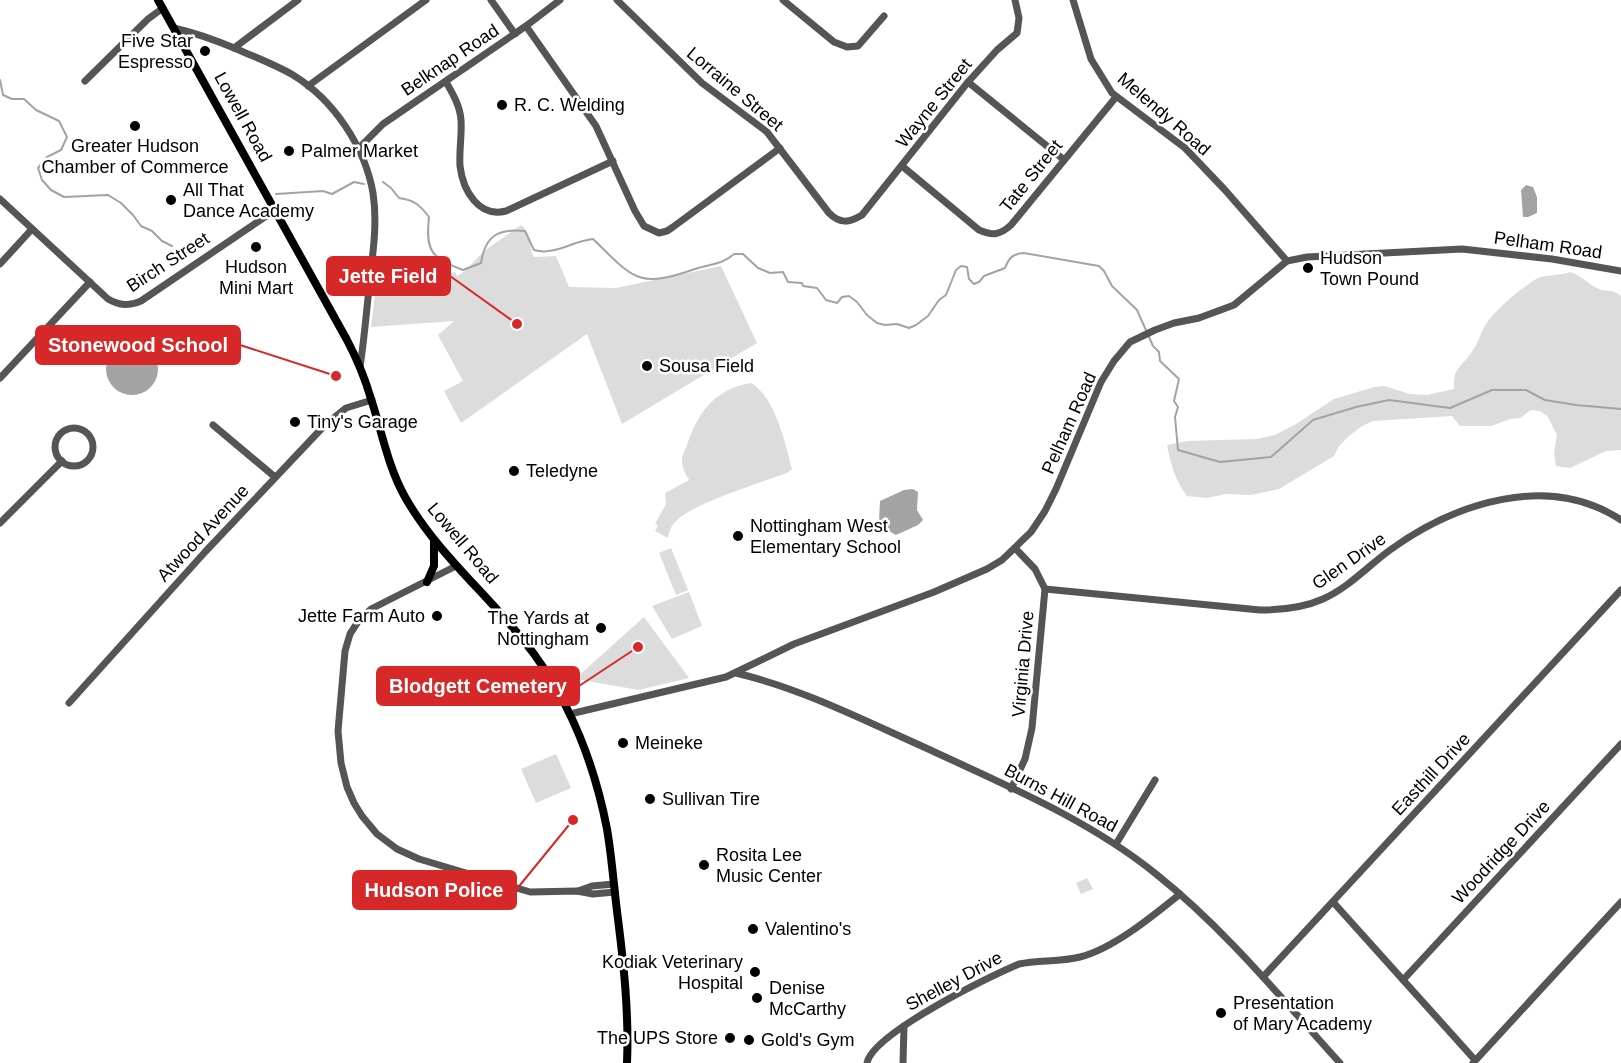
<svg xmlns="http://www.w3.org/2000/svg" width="1621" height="1063" viewBox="0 0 1621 1063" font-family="Arial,sans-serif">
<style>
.green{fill:#dcdcdc}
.water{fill:#a3a3a3}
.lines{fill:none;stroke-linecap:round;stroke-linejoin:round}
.stream{stroke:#a3a3a3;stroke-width:2}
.minor{stroke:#555;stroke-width:7}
.major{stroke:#000;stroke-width:8}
.poi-dot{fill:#000;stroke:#fff;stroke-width:2}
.labels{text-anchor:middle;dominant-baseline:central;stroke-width:5;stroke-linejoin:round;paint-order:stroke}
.poi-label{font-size:18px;fill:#000;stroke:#fff;text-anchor:start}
.street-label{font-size:18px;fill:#000;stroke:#fff}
.leader{fill:none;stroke:#d62828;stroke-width:2}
.callout-dot{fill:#d62828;stroke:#fff;stroke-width:2}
.callout{fill:#d62828;stroke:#d62828;stroke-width:2}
.callout-label{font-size:20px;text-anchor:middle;font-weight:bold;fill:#fff}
</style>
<rect width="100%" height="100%" fill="#fff"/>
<g class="green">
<path d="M 521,225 C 533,234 528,247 534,257 L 556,256 L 569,287 L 616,288 L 721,266 L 757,343 L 622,424 L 587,334 L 461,423 L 444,391 L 463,381 L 438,335 L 454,321 L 371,327 L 376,287 L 455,272 L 457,276 L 465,271 L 484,251 Z"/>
<path d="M 1570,272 C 1582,275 1590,287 1602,290 C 1611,292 1612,289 1621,296 L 1621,450 L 1606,451 L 1570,468 L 1556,466 L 1554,453 L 1557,435 L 1548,417 L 1540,411 L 1531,410 L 1520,418 L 1510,419 L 1491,426 L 1460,426 L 1452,416 L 1373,421 L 1362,426 L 1349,436 L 1339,446 L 1334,456 L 1279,489 L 1251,495 L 1226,494 L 1207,498 L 1187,496 C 1176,482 1170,462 1167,445 L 1187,441 L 1257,439 L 1275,435 L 1296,424 L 1334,399 L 1374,387 L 1384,386 L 1410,394 L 1427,395 L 1454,389 C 1453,367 1460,369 1471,353 C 1478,345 1480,333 1486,324 C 1495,310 1523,286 1538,278 C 1548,274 1560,276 1570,272 Z"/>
<path d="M 751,383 C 775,397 785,442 792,469 L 787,473 C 762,482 692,504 676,521 C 671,526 669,532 668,538 L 655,531 L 658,525 L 655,524 L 666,504 L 665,493 L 689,480 C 687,476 684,472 683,467 C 680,459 684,452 687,445 C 698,412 715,389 751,383 Z"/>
<path d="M 671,548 L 688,590 L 676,595 L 659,553 Z"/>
<path d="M 689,592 L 702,626 L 672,639 L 652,606 Z"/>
<path d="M 644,617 L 689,678 L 639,690 L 575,679 Z"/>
<path d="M 556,754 L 571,788 L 536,803 L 521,769 Z"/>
<path d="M 1087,878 L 1093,889 L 1081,894 L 1076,883 Z"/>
</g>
<g class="water">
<path d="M 1526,185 L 1533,187 L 1537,197 L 1537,213 L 1528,217 L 1523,217 L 1521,190 Z"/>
<circle cx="132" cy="369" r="26"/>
<path d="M 913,489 L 918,492 L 917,510 L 923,520 L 918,525 L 896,535 L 885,529 L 879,521 L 880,501 L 904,490 Z"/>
</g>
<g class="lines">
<g class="stream">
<path d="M 0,80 L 3,95 L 12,99 L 24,99 L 36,110 L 59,121 L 67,137 L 61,150 L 47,157 L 38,168 L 42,180 L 51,190 L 64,197 L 108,195 L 121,203 L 133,215 L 141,226 L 152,231 L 162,241 L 172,246"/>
<path d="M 383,182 L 391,188 L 399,198 C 414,200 420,205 429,217 C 425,252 432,258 463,270 L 481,263 C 485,236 498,228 525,231 L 534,250 C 555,256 572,241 593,239 C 634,279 638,289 695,269 C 709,264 722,265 734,254 L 743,254 L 758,268 L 770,273 L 783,272 L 788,282 L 802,283 L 803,286 L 817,288 L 826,300 L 837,303 L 842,297 L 849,296 L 857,302 L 867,315 L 877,323 L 885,325 L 897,324 L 909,328 L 916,325 L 928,316 L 939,300 L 946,295 L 956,270 L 961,266 L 967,267 L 969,279 L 974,284 L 979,282 L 984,276 L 1005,268 C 1009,258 1012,254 1024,253 L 1099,266 L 1104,271 L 1112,286 L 1137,310 L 1153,346 L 1159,352 L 1160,361 L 1179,379 L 1174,401 L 1178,407 L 1175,417 L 1178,450 L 1220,462 L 1271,457 L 1313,420 L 1356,407 L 1389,400 L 1450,408 L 1492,390 L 1526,390 L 1545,400 L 1576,405 L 1621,409"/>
<path d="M 276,194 L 323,191 L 332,194 L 354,182 L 364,184"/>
</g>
<g class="minor">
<path d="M 491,0 L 515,34"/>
<path d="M 617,0 L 702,83 L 767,132 L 829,213 C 840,224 849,223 862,215 L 968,82 L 997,50 L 1017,33 L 1019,18 L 1015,0"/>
<path d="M 783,0 L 834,42 L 847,47 L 858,46 L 884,16"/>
<path d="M 1073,0 L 1091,59 L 1112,93 L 1185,148 L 1225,190 L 1287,261"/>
<path d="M 526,26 L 596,126 L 635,211 L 644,226 L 659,233 L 667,231 L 673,227 L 780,148"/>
<path d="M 174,28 C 196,33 218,41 239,50 C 257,58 276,65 293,75 C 334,100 365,147 373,193 C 378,225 372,258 369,289 C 366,315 364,341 360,367"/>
<path d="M 234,48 L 298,0"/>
<path d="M 85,81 L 148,19 L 163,8"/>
<path d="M 446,82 C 453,94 460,106 461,120 C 462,135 459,151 460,166 C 463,191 479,218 506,211 L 613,161"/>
<path d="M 968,82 L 1063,159"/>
<path d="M 308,86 L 426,0"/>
<path d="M 359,148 L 383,124 L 526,26 L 560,0"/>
<path d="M 902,166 L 979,230 C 993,236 1000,235 1011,225 L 1116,97"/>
<path d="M 0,199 L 108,299 C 120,306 129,306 141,301 L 275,210"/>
<path d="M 0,264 L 32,229"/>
<path d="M 0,378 L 90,282"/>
<path d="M 213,425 L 275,477"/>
<circle cx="74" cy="447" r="19"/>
<path d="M 0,523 L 62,461"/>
<path d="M 456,566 L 371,609 L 359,620 L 350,634 L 345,651 L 338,731 L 341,763 L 347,787 L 354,803 L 362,816 L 377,834 L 397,849 L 419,859 L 530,892 L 577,891 L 593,894 L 615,892"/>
<path d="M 1045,589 L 1260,610 C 1282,610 1303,608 1323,599 C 1348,588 1368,566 1390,550 C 1455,503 1548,472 1621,520"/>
<path d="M 736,673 C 803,689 863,720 926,748 C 1005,785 1088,819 1156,874 C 1225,929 1281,998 1340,1063"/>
<path d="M 69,703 L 205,552 L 324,426 L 346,408 L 372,400"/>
<path d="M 570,714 L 726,677 L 794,644 L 934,592 L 987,569 L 1002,560 L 1031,532 L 1045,511 L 1056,489 L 1101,382 L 1114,361 L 1130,342 L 1155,330 L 1174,323 L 1199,318 L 1234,305 L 1287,261 L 1307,257 L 1462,249 L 1552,259 L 1621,271"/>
<path d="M 1011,789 L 1025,759 L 1032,728 L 1045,589 L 1035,569 L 1015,548"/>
<path d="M 1116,844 L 1155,780"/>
<path d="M 578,891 L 592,886 L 614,884"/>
<path d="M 1333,902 L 1475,1060"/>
<path d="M 1263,977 L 1621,590"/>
<path d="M 1403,980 L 1621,744"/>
<path d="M 867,1063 C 872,1034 990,976 1019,964 C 1039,960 1060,962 1080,957 C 1113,949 1154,915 1180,894"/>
<path d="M 903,1063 L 904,1026"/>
<path d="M 1473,1063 L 1621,902"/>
</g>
<g class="major">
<path d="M 158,0 L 347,340 C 357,359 365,378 371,399 C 382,432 388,467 405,497 C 439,557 494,599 534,654 C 571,705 595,767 607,829 C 612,858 614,889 618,919 C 624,967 629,1014 627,1063"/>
<path d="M 427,582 L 434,566 L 434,541"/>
</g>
</g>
<g class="poi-dot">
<circle cx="205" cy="51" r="6"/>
<circle cx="502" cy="105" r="6"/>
<circle cx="135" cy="126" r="6"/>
<circle cx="289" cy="151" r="6"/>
<circle cx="171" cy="200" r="6"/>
<circle cx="256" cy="247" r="6"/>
<circle cx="1308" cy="268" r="6"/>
<circle cx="647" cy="366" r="6"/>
<circle cx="295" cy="422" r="6"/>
<circle cx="514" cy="471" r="6"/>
<circle cx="738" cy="536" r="6"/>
<circle cx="437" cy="616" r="6"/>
<circle cx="601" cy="628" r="6"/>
<circle cx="623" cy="743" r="6"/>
<circle cx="650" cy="799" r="6"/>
<circle cx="704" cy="865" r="6"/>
<circle cx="753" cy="929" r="6"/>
<circle cx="755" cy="972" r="6"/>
<circle cx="757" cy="998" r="6"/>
<circle cx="1221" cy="1013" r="6"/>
<circle cx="730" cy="1038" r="6"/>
<circle cx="749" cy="1040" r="6"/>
</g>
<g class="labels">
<g class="poi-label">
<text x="193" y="41" text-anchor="end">Five Star<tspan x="193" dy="21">Espresso</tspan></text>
<text x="514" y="105">R. C. Welding</text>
<text x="135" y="146" text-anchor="middle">Greater Hudson<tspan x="135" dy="21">Chamber of Commerce</tspan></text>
<text x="301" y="151">Palmer Market</text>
<text x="183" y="190">All That<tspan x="183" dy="21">Dance Academy</tspan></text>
<text x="1320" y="258">Hudson<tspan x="1320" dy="21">Town Pound</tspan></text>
<text x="256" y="267" text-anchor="middle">Hudson<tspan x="256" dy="21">Mini Mart</tspan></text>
<text x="659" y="366">Sousa Field</text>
<text x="307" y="422">Tiny's Garage</text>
<text x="526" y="471">Teledyne</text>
<text x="750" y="526">Nottingham West<tspan x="750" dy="21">Elementary School</tspan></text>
<text x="425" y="616" text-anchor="end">Jette Farm Auto</text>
<text x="589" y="618" text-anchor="end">The Yards at<tspan x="589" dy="21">Nottingham</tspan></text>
<text x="635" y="743">Meineke</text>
<text x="662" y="799">Sullivan Tire</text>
<text x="716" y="855">Rosita Lee<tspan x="716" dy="21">Music Center</tspan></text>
<text x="765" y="929">Valentino's</text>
<text x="743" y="962" text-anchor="end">Kodiak Veterinary<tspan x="743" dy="21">Hospital</tspan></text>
<text x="769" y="988">Denise<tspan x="769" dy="21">McCarthy</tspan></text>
<text x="1233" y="1003">Presentation<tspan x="1233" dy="21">of Mary Academy</tspan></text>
<text x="718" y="1038" text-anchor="end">The UPS Store</text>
<text x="761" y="1040">Gold's Gym</text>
</g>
<g class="street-label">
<text transform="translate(450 60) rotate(-34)">Belknap Road</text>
<text transform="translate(735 89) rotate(40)">Lorraine Street</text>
<text transform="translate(934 103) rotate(-51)">Wayne Street</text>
<text transform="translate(1164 114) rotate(41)">Melendy Road</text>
<text transform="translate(243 117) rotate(61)">Lowell Road</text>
<text transform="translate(1031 176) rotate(-51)">Tate Street</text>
<text transform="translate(1548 245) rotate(8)">Pelham Road</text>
<text transform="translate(168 262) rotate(-33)">Birch Street</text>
<text transform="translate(1069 423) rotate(-66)">Pelham Road</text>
<text transform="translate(203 533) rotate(-47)">Atwood Avenue</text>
<text transform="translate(463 543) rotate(50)">Lowell Road</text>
<text transform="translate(1349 561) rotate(-35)">Glen Drive</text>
<text transform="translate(1023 664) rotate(-85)">Virginia Drive</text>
<text transform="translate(1431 774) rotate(-47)">Easthill Drive</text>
<text transform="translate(1061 798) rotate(28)">Burns Hill Road</text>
<text transform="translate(1501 852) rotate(-47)">Woodridge Drive</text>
<text transform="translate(954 981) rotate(-28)">Shelley Drive</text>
</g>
</g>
<path class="leader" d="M517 324L450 276M336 376L240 345M638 647L579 686M573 820L516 890"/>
<g class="callout-dot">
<circle cx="517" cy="324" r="6"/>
<circle cx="336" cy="376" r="6"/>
<circle cx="638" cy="647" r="6"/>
<circle cx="573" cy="820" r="6"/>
</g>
<g class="callout">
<rect x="327" y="257" width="123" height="38" rx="6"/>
<rect x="36" y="326" width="204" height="38" rx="6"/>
<rect x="377" y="667" width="202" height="38" rx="6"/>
<rect x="353" y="871" width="163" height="38" rx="6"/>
</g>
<g class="callout-label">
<text x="388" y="283">Jette Field</text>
<text x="138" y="352">Stonewood School</text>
<text x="478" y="693">Blodgett Cemetery</text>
<text x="434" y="897">Hudson Police</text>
</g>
</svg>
